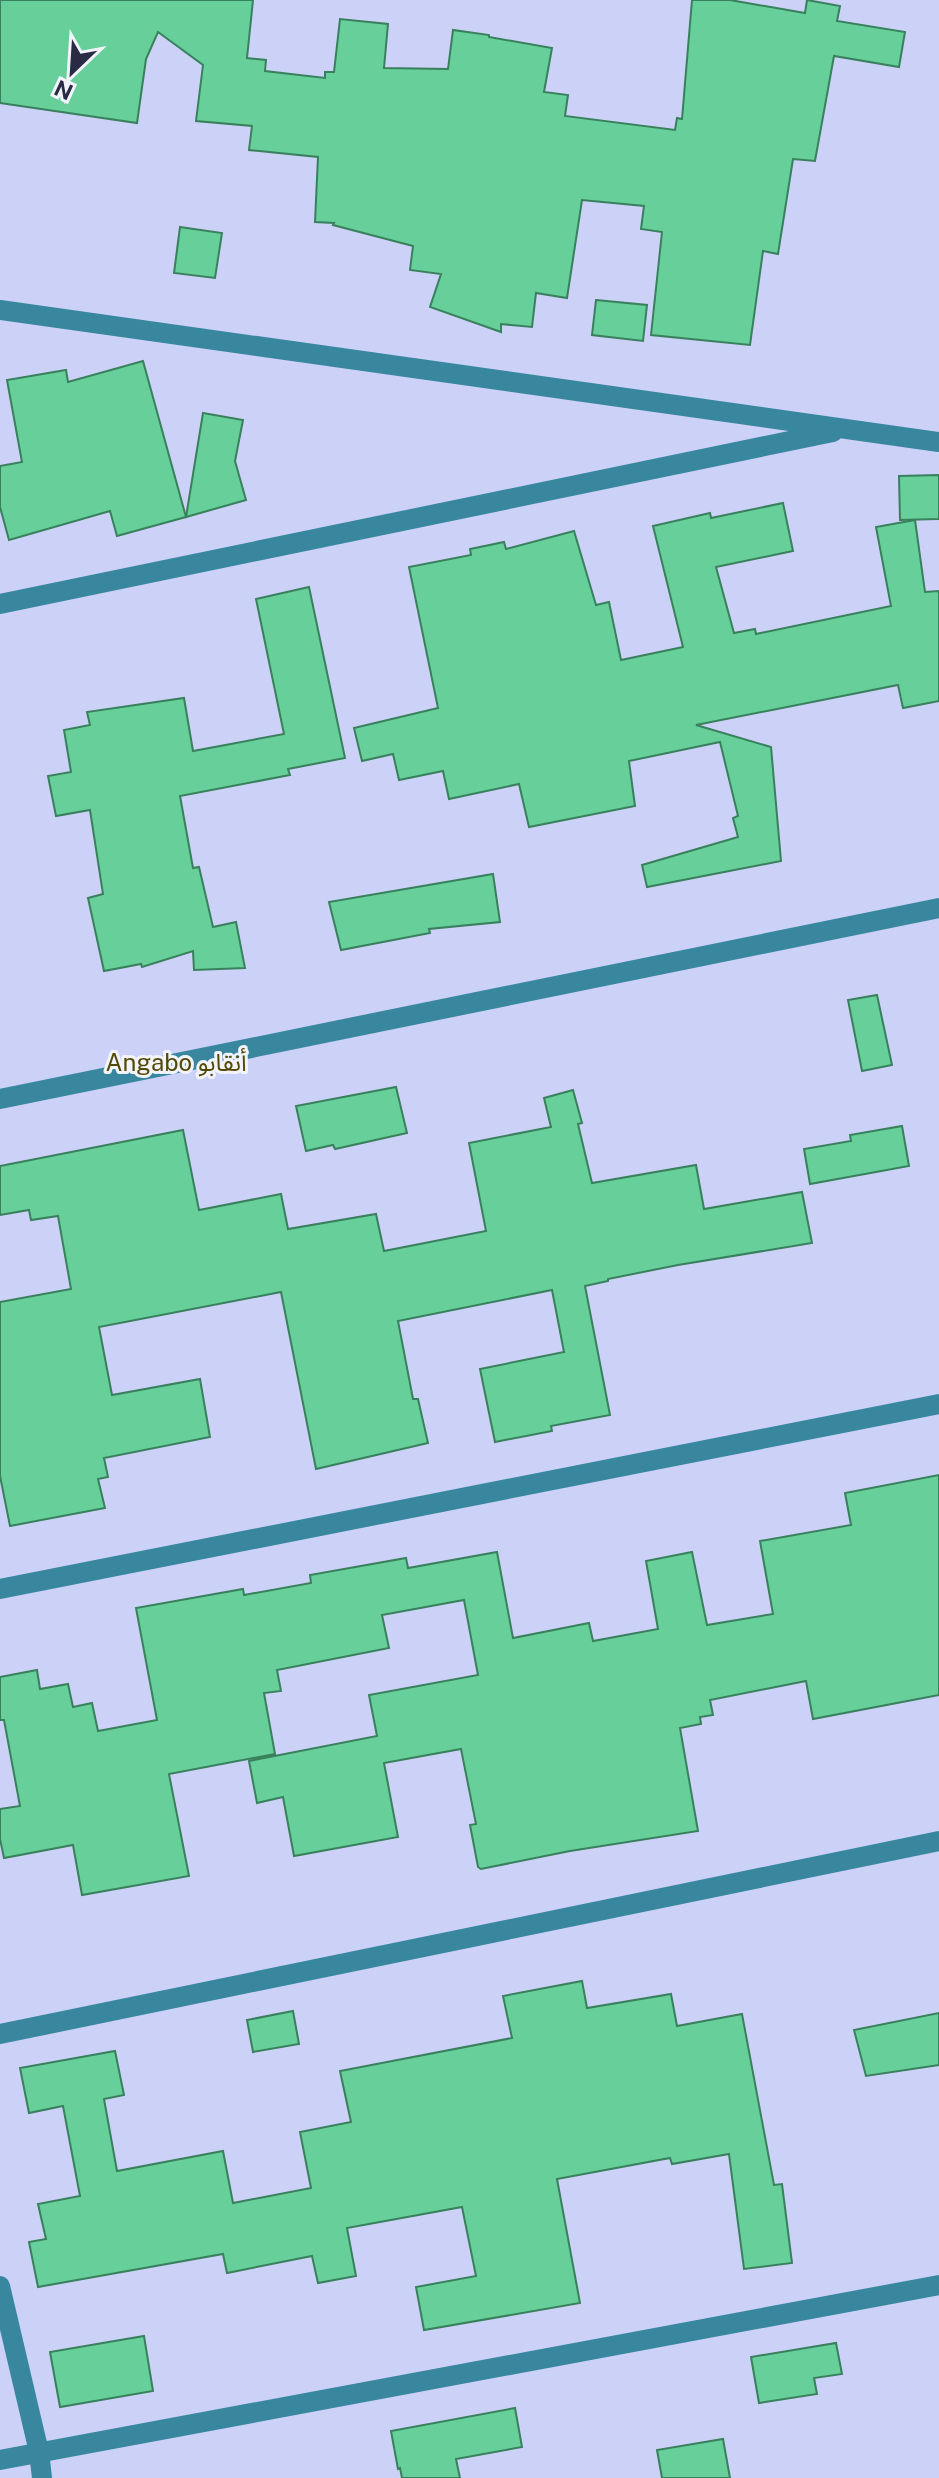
<svg xmlns="http://www.w3.org/2000/svg" width="939" height="2478" viewBox="0 0 939 2478" font-family="'Public Sans','Noto Sans Arabic',sans-serif">
<style>
.building{fill:#66cf9a;stroke:#39805d;stroke-width:2}
.lines{fill:none;stroke-linecap:round;stroke-linejoin:round}
.minor{stroke:#38879e;stroke-width:20}
.labels{text-anchor:middle;dominant-baseline:central;stroke-width:6;stroke-linejoin:round;paint-order:stroke}
.neighbourhood-label{font-size:24px;fill:#534907;stroke:#f3f4fb}
</style>
<rect width="100%" height="100%" fill="#ccd1f8"/>
<g class="building">
<path d="M 0,0 L 253,0 L 247,58 L 266,60 L 265,71 L 325,78 L 325,72 L 334,72 L 340,19 L 388,24 L 384,68 L 448,69 L 453,30 L 489,35 L 489,37 L 552,48 L 544,92 L 568,95 L 565,116 L 675,130 L 677,118 L 682,119 L 692,0 L 730,0 L 805,13 L 807,0 L 840,6 L 837,21 L 905,32 L 899,67 L 834,56 L 815,161 L 793,159 L 778,254 L 763,251 L 750,345 L 651,335 L 662,232 L 641,229 L 644,206 L 582,200 L 567,298 L 536,293 L 532,327 L 501,324 L 501,332 L 430,307 L 441,274 L 410,270 L 413,246 L 333,225 L 334,223 L 315,222 L 318,157 L 249,150 L 252,126 L 196,121 L 203,65 L 158,32 L 146,59 L 137,123 L 0,103 Z"/>
<path d="M 180,227 L 222,233 L 215,278 L 174,273 Z"/>
<path d="M 596,300 L 647,305 L 643,341 L 592,335 Z"/>
<path d="M 143,361 L 186,517 L 117,536 L 110,511 L 9,540 L 0,507 L 0,466 L 22,462 L 7,380 L 66,370 L 68,382 Z"/>
<path d="M 203,413 L 243,420 L 235,461 L 246,500 L 186,517 Z"/>
<path d="M 939,475 L 939,519 L 900,520 L 899,476 Z"/>
<path d="M 783,503 L 793,551 L 716,567 L 734,633 L 755,629 L 756,634 L 891,606 L 876,527 L 915,520 L 925,592 L 939,591 L 939,701 L 903,708 L 898,685 L 696,725 L 771,747 L 781,861 L 647,887 L 642,865 L 738,837 L 733,818 L 738,816 L 720,742 L 629,761 L 635,806 L 529,827 L 519,784 L 449,799 L 443,771 L 399,780 L 393,754 L 362,761 L 354,728 L 438,708 L 409,567 L 471,555 L 470,549 L 504,542 L 506,549 L 574,531 L 596,605 L 609,602 L 621,660 L 683,647 L 653,526 L 710,513 L 711,518 Z"/>
<path d="M 309,587 L 345,758 L 288,769 L 290,775 L 180,796 L 193,868 L 199,867 L 213,927 L 236,922 L 245,968 L 194,970 L 193,951 L 142,967 L 141,964 L 104,971 L 88,898 L 103,894 L 90,810 L 56,816 L 48,776 L 71,772 L 64,730 L 90,725 L 87,712 L 184,698 L 193,751 L 284,734 L 256,599 Z"/>
<path d="M 493,874 L 500,922 L 429,929 L 430,933 L 341,950 L 329,902 Z"/>
<path d="M 877,995 L 892,1065 L 862,1071 L 848,1000 Z"/>
<path d="M 396,1087 L 407,1133 L 335,1149 L 333,1145 L 306,1151 L 296,1106 Z"/>
<path d="M 573,1090 L 582,1123 L 578,1124 L 592,1183 L 696,1165 L 704,1209 L 802,1192 L 812,1243 L 678,1265 L 608,1279 L 608,1281 L 585,1286 L 610,1415 L 551,1426 L 552,1431 L 495,1442 L 480,1369 L 564,1352 L 552,1290 L 398,1321 L 413,1399 L 418,1399 L 428,1443 L 316,1469 L 281,1292 L 99,1327 L 112,1395 L 200,1379 L 210,1437 L 104,1458 L 108,1477 L 98,1479 L 105,1508 L 10,1526 L 0,1476 L 0,1302 L 71,1289 L 58,1216 L 31,1220 L 29,1210 L 0,1215 L 0,1166 L 183,1130 L 199,1210 L 281,1194 L 288,1229 L 376,1214 L 384,1251 L 486,1231 L 469,1143 L 551,1127 L 544,1098 Z"/>
<path d="M 902,1126 L 909,1166 L 810,1184 L 804,1149 L 851,1141 L 850,1135 Z"/>
<path d="M 939,1475 L 939,1695 L 813,1719 L 806,1681 L 710,1700 L 713,1715 L 700,1717 L 701,1724 L 680,1728 L 698,1831 L 570,1851 L 481,1869 L 478,1867 L 470,1825 L 476,1824 L 461,1749 L 384,1763 L 398,1837 L 294,1856 L 283,1797 L 257,1803 L 249,1761 L 377,1736 L 369,1695 L 478,1675 L 464,1600 L 382,1615 L 389,1648 L 277,1670 L 281,1691 L 264,1693 L 275,1754 L 169,1774 L 189,1876 L 82,1895 L 73,1845 L 4,1858 L 0,1839 L 0,1809 L 20,1806 L 4,1720 L 0,1720 L 0,1677 L 37,1670 L 40,1689 L 68,1684 L 73,1707 L 92,1703 L 98,1731 L 157,1720 L 136,1608 L 243,1589 L 244,1595 L 311,1583 L 310,1575 L 406,1558 L 408,1568 L 497,1552 L 513,1638 L 589,1623 L 593,1641 L 658,1629 L 646,1561 L 692,1552 L 707,1625 L 773,1614 L 760,1541 L 851,1525 L 845,1493 Z"/>
<path d="M 582,1981 L 587,2008 L 671,1994 L 677,2026 L 742,2014 L 774,2185 L 782,2184 L 792,2263 L 744,2269 L 729,2154 L 672,2164 L 670,2158 L 557,2179 L 580,2303 L 424,2330 L 416,2287 L 476,2276 L 462,2207 L 347,2228 L 356,2276 L 318,2283 L 312,2256 L 227,2273 L 223,2254 L 38,2287 L 29,2242 L 46,2239 L 38,2204 L 80,2196 L 63,2106 L 29,2113 L 20,2068 L 115,2051 L 124,2095 L 104,2099 L 117,2171 L 223,2151 L 233,2203 L 311,2188 L 300,2132 L 351,2122 L 340,2071 L 512,2038 L 503,1996 Z"/>
<path d="M 293,2011 L 299,2044 L 253,2052 L 247,2020 Z"/>
<path d="M 939,2013 L 939,2065 L 866,2076 L 854,2030 Z"/>
<path d="M 144,2336 L 153,2391 L 60,2407 L 50,2352 Z"/>
<path d="M 836,2343 L 842,2374 L 814,2378 L 817,2394 L 759,2403 L 751,2357 Z"/>
<path d="M 515,2408 L 522,2447 L 456,2459 L 460,2478 L 402,2478 L 400,2468 L 398,2469 L 391,2431 Z"/>
<path d="M 723,2439 L 730,2478 L 662,2478 L 657,2450 Z"/>
</g>
<g class="lines">
<g class="minor">
<path d="M 0,310 L 939,442"/>
<path d="M 0,604 L 833,432"/>
<path d="M 0,1099 L 939,908"/>
<path d="M 0,1589 L 939,1404"/>
<path d="M 0,2034 L 939,1841"/>
<path d="M 0,2286 L 39,2452 L 42,2478"/>
<path d="M 0,2460 L 939,2285"/>
</g>
</g>
<g class="labels">
<g class="neighbourhood-label">
<text x="176" y="1062">Angabo أنقابو</text>
</g>
</g>
<g transform="translate(72 72) rotate(205)" stroke="#f3f4fb" stroke-width="6" paint-order="stroke">
<path d="M0-6L14 30L0 20L-14 30Z" fill="#292b44"/>
<text y="-12" font-size="22" font-weight="bold" text-anchor="middle" fill="#292b44">N</text>
</g>
</svg>
